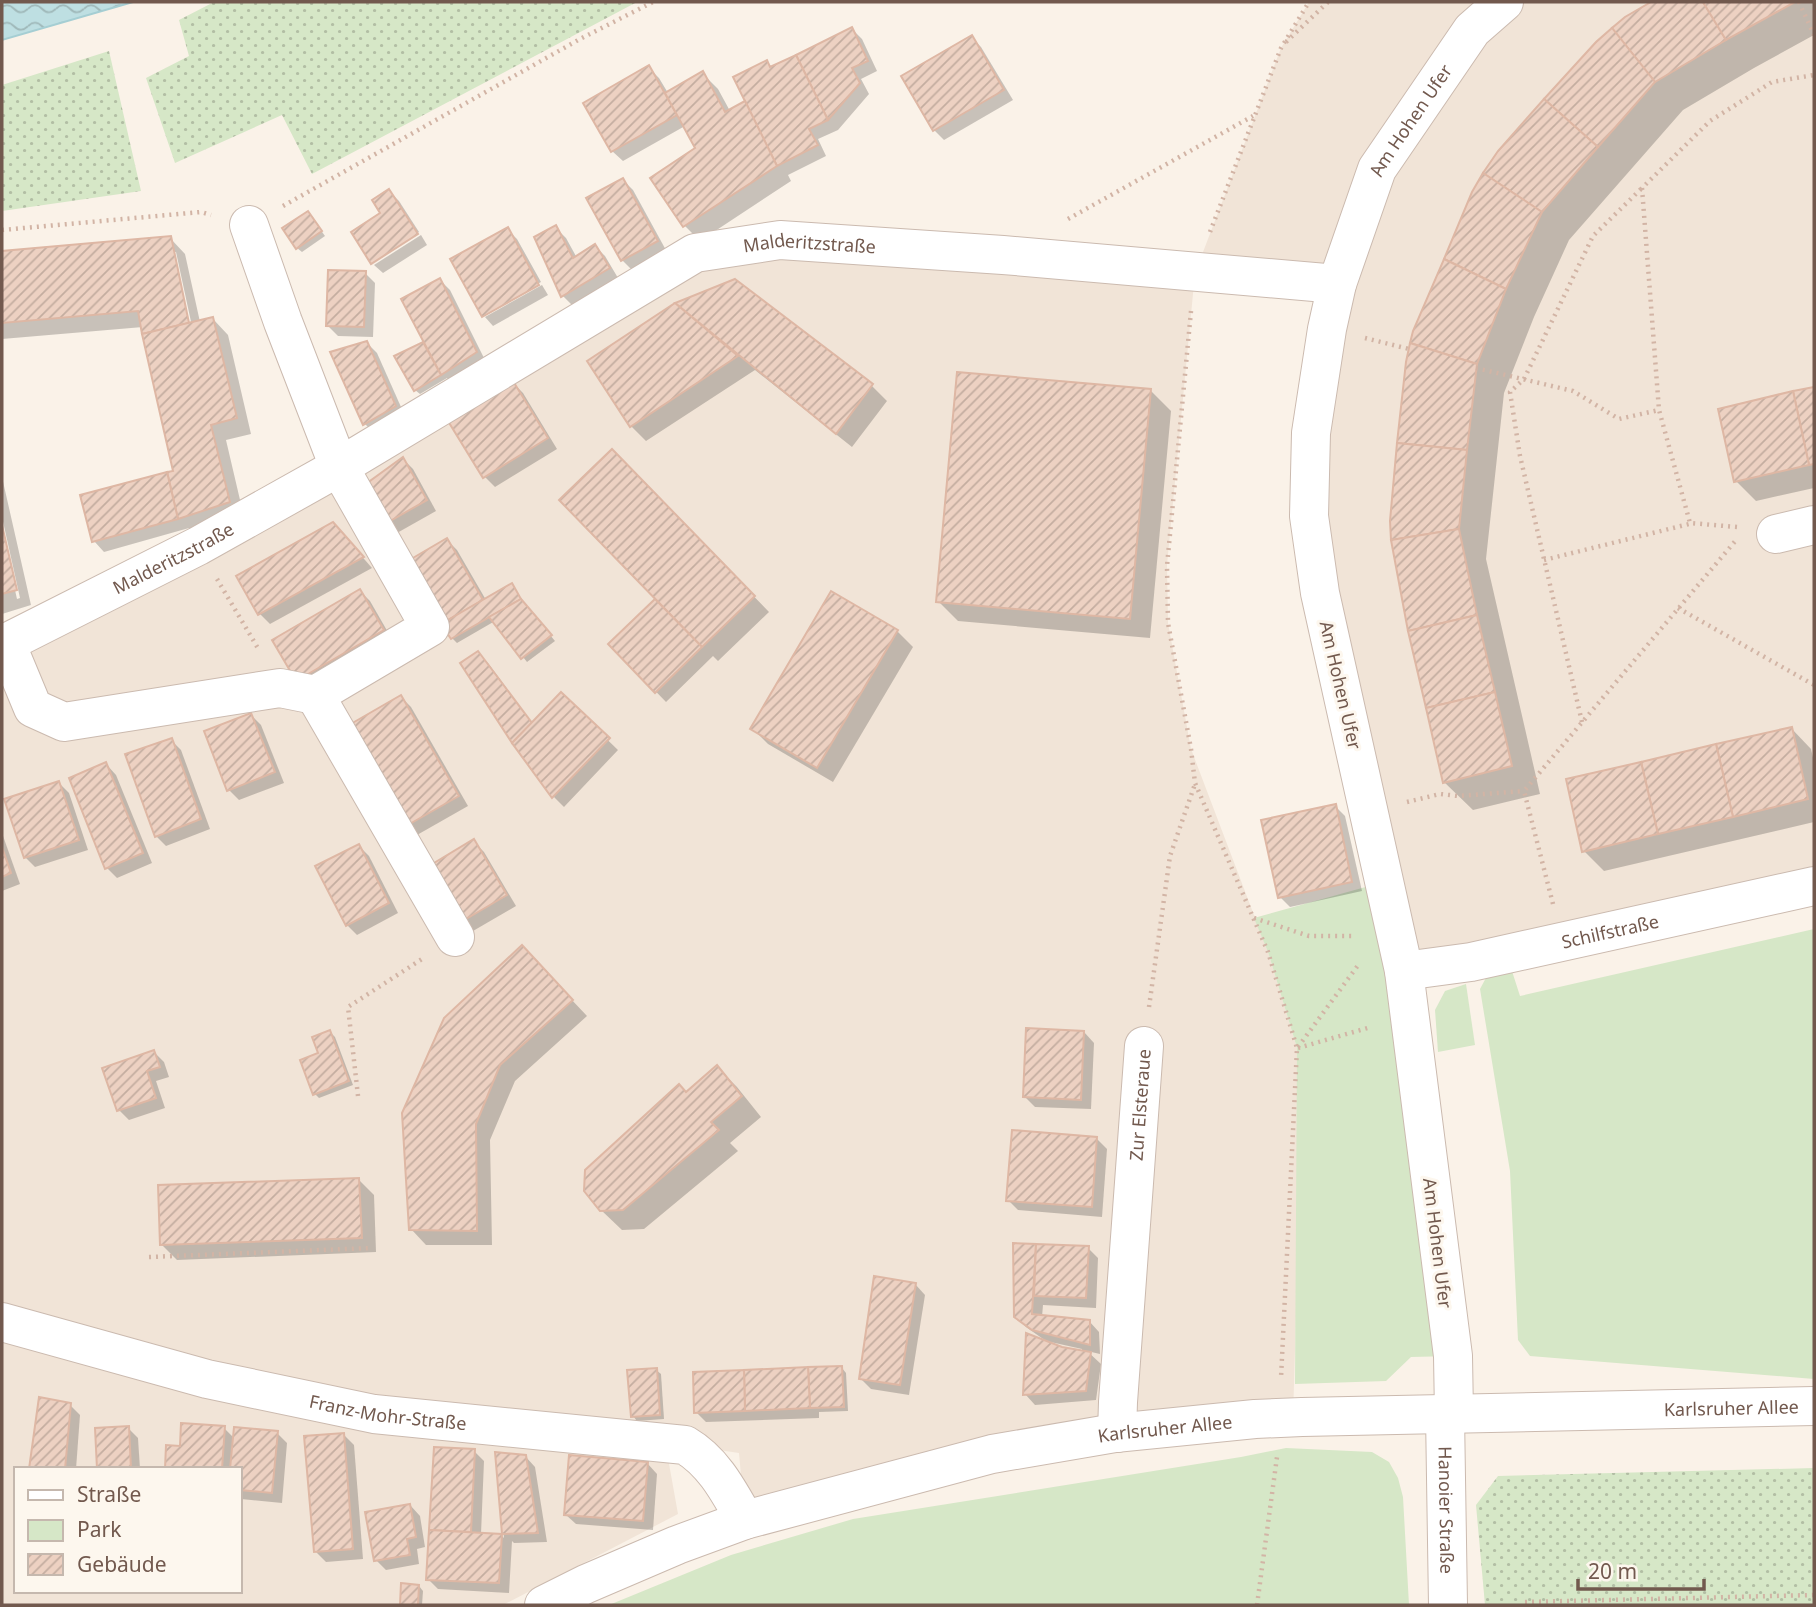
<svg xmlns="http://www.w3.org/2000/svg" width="1816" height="1607" viewBox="0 0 1816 1607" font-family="'Noto Sans',sans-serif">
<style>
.residential{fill:#f1e4d7;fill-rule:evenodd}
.green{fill:#d6e7c7}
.garden{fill:url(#garden-dots)}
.water{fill:url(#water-waves);stroke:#a5ced3;stroke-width:2}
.shadow{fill:#0003;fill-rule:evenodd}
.building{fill:url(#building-hatch);stroke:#deb7a4;stroke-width:2}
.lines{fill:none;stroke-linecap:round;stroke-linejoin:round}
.minor-casing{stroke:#cbbaaf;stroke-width:40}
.path{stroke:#d2b4a5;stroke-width:4.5;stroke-dasharray:2 5;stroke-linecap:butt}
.minor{stroke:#fff;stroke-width:38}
.labels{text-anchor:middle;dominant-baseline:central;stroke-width:6;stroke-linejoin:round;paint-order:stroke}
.street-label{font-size:18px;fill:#72594e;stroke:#fdf7ee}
</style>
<defs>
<pattern id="garden-dots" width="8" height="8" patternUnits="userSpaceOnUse" patternTransform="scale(1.75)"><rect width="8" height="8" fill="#d6e7c7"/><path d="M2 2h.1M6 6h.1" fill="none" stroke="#b2bea4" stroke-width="1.8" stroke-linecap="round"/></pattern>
<pattern id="water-waves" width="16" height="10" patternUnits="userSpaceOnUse" patternTransform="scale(1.75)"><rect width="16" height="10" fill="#bedfe2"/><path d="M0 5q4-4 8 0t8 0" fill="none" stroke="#9fb8b9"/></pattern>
<pattern id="building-hatch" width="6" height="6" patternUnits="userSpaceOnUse" patternTransform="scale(1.75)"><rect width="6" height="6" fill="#edd1c2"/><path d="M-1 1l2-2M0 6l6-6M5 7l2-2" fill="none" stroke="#c4ada0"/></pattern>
</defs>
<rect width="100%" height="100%" fill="#faf2e8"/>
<path class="residential" d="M 1309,2 L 1814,2 L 1814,887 L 1404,971 L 1320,593 L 1337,285 L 1195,273 L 1167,565 L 1168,623 L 1191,749 L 1268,952 L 1297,1048 L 1303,1079 L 1293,1418 L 1115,1433 L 745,1520 L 739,1453 L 685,1445 L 666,1447 L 678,1514 L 503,1605 L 2,1605 L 2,645 L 695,253 L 1195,273 L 1281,48 ZM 16,1469 L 240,1469 L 240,1591 L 16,1591 Z"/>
<g class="green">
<path d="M 1380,883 L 1453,1356 L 1411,1357 L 1386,1381 L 1295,1384 L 1297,1048 L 1268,952 L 1254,918 Z"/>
<path d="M 1814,929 L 1814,1379 L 1530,1356 L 1518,1340 L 1510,1171 L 1480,989 L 1487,976 L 1511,968 L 1520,996 Z"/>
<path d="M 1466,984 L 1475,1045 L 1438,1052 L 1435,1010 L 1445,991 Z"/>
<path d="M 1286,1448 L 1372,1452 L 1389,1462 L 1398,1478 L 1403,1497 L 1409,1605 L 609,1605 L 731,1555 L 853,1519 L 1241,1457 Z"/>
</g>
<g class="garden">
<path d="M 214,2 L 637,2 L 312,174 L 282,115 L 175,163 L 146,78 L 189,56 L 179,20 Z"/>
<path d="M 109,51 L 141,191 L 2,211 L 2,85 Z"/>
<path d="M 1814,1468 L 1814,1605 L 1485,1605 L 1476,1505 L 1498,1476 Z"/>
</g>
<path class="water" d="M 2,2 L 133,2 L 2,40 Z"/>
<g class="shadow">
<path d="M 1654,2 L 1814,2 L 1814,35 L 1754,68 L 1683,110 L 1569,240 L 1534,317 L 1504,393 L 1486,559 L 1540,794 L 1473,810 L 1444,782 L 1393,540 L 1626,18 Z"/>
<path d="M 852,29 L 862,39 L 877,71 L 861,79 L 869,94 L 838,130 L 818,139 L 826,156 L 788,175 L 791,181 L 700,241 L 684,225 L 698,148 L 685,126 L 623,161 L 612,151 L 586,104 L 649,68 L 659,78 L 668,93 L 702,73 L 718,89 L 730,111 L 747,102 L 767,62 L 773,68 Z"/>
<path d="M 971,37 L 981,47 L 1013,100 L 944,140 L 934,130 Z"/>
<path d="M 623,180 L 633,190 L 667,252 L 632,270 L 622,260 Z"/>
<path d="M 389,191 L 399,201 L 419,232 L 372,262 Z"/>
<path d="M 312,218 L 325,236 L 302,252 L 297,248 Z"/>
<path d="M 556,228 L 566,238 L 577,258 L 595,246 L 605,256 L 618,278 L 573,306 L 563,296 L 537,238 Z"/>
<path d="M 507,229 L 517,239 L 541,282 L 484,313 L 484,316 L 453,259 Z"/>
<path d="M 421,235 L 427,245 L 383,273 L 374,265 Z"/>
<path d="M 170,238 L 185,254 L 200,322 L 213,319 L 228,335 L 251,434 L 226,440 L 244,517 L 195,533 L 189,528 L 104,552 L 94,541 L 175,472 L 143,327 L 2,339 L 2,253 ZM 172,252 L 176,252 L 193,331 L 189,332 Z"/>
<path d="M 365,273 L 375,283 L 373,337 L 338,336 L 328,326 Z"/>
<path d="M 440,280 L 450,290 L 486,362 L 452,384 L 447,378 L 420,394 L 415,390 L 423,344 L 429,350 Z"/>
<path d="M 735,281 L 872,386 L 887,401 L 852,447 L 755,370 L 646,441 L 631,426 L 676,305 Z"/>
<path d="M 542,285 L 548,295 L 493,326 L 485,317 Z"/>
<path d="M 367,343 L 377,353 L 405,416 L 375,434 L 365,424 L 333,354 Z"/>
<path d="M 513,383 L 523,393 L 557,449 L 495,487 L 485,477 L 450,422 Z"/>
<path d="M 1814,389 L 1814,488 L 1756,501 L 1736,481 L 1720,410 Z"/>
<path d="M 1151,391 L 1171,411 L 1150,638 L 958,621 L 938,601 Z"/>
<path d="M 612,451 L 769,612 L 718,661 L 713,656 L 666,702 L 610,644 L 657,599 Z"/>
<path d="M 403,459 L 413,469 L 436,511 L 397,533 L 387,523 Z"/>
<path d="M 2,477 L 31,605 L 2,614 L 2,532 L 17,599 L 20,598 L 2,517 Z"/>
<path d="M 343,535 L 372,568 L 270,624 L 260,614 L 239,577 Z"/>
<path d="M 447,540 L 457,550 L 486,600 L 512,586 L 525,605 L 555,641 L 527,662 L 495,621 L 457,643 L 452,638 Z"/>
<path d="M 360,591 L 370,601 L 393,641 L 308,690 L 297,680 Z"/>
<path d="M 832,593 L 897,631 L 913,647 L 833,782 L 768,744 L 753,729 Z"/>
<path d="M 478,653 L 488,663 L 533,724 L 561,695 L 618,750 L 564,807 L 554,797 L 513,742 Z"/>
<path d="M 401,697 L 411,707 L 468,806 L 417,835 L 407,825 Z"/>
<path d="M 251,715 L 261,725 L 284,783 L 239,800 L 229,790 Z"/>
<path d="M 1791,728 L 1811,749 L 1814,762 L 1814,822 L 1604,871 L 1584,851 Z"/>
<path d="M 171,740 L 181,750 L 210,829 L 166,846 L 156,836 Z"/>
<path d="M 106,764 L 116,775 L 152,863 L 117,878 L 107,868 Z"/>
<path d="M 59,783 L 69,793 L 88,850 L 35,867 L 25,857 Z"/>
<path d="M 1335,806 L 1345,816 L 1362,891 L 1290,907 L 1280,897 Z"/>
<path d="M 2,833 L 20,884 L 2,891 Z"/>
<path d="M 474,842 L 484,852 L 516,906 L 473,931 L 462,921 Z"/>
<path d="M 359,846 L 369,856 L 398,913 L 357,935 L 347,925 Z"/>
<path d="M 537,963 L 587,1016 L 515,1081 L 490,1140 L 492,1245 L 426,1245 L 411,1229 Z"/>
<path d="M 330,1032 L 335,1037 L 353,1085 L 319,1098 L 315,1094 L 320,1054 Z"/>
<path d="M 1084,1032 L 1094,1043 L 1091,1109 L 1035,1107 L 1025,1097 Z"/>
<path d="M 154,1052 L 164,1062 L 169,1077 L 156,1081 L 165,1108 L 129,1120 L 119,1110 Z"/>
<path d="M 717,1067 L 737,1087 L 761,1117 L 730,1143 L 738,1151 L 644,1229 L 622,1230 L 601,1210 L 686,1094 Z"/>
<path d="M 1097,1139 L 1107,1149 L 1102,1217 L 1018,1210 L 1008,1200 Z"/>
<path d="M 359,1180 L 374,1195 L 376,1252 L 177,1260 L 162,1245 Z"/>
<path d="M 1015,1245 L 1088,1248 L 1098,1258 L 1096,1308 L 1043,1305 L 1042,1317 L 1089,1321 L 1099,1332 L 1100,1354 L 1087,1351 L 1101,1364 L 1096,1400 L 1035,1405 L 1025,1394 L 1061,1349 L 1082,1352 L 1082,1349 L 1046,1341 L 1026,1327 L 1015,1316 Z"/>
<path d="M 915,1284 L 925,1295 L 909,1395 L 871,1389 L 861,1379 Z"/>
<path d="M 842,1368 L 846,1373 L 848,1411 L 819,1412 L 819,1418 L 706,1422 L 696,1412 Z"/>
<path d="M 656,1370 L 661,1374 L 664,1419 L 637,1421 L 633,1416 Z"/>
<path d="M 70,1405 L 80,1415 L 76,1469 L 31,1469 Z"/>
<path d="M 128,1428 L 138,1438 L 140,1469 L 99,1469 Z"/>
<path d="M 224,1428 L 235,1439 L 277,1433 L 287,1443 L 282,1503 L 241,1499 L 240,1469 L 167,1469 L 181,1448 Z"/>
<path d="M 344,1435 L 354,1445 L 363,1559 L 326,1562 L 316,1552 Z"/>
<path d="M 435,1449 L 474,1451 L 484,1461 L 481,1534 L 501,1535 L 504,1538 L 497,1454 L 525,1456 L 535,1467 L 547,1542 L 514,1543 L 512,1541 L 509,1593 L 438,1589 L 428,1579 Z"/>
<path d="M 647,1463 L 657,1474 L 653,1530 L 576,1524 L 565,1514 Z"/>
<path d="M 410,1505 L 420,1516 L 425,1547 L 417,1549 L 419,1564 L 386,1570 L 376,1560 Z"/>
<path d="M 403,1585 L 419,1586 L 423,1591 L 422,1605 L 401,1605 Z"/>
<path d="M 149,1591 L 185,1591 L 152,1594 Z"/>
</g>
<g class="building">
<path d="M 1651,2 L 1703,2 L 1726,40 L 1655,82 L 1612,28 L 1625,17 Z"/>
<path d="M 1703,2 L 1795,2 L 1726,40 Z"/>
<path d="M 852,27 L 868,61 L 852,68 L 860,83 L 828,120 L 796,55 Z"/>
<path d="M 1612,28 L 1655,82 L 1598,147 L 1544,99 L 1596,42 Z"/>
<path d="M 972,35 L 1004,90 L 933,131 L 901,76 Z"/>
<path d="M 796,55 L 828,120 L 809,129 L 818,145 L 777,166 L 733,77 L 767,60 L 770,67 Z"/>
<path d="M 649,65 L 677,115 L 611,152 L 583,103 Z"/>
<path d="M 703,71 L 725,112 L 745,101 L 777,166 L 683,227 L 650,178 L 695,148 L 665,93 Z"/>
<path d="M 1544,99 L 1598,147 L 1542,212 L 1483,173 L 1498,151 Z"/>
<path d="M 1483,173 L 1542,212 L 1506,289 L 1444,259 L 1472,192 Z"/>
<path d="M 623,178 L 658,241 L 621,261 L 586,198 Z"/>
<path d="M 389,189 L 418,234 L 371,264 L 351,232 L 380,213 L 372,200 Z"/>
<path d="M 308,211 L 322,231 L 296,249 L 282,228 Z"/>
<path d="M 556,225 L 573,258 L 595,244 L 610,268 L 561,297 L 534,237 Z"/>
<path d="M 508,227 L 539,285 L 482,317 L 450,259 Z"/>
<path d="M 171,236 L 189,323 L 142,334 L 138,311 L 2,323 L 2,251 Z"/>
<path d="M 1444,259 L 1506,289 L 1477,364 L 1410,343 L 1413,331 Z"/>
<path d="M 328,270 L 366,271 L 364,327 L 326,326 Z"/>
<path d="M 440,278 L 477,352 L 441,375 L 401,299 Z"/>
<path d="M 735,279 L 873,384 L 836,434 L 675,303 Z"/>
<path d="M 675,303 L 738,356 L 630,427 L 587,361 Z"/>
<path d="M 213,317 L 237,418 L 211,425 L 230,502 L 178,519 L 167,472 L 173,471 L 142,334 Z"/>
<path d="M 367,341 L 396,406 L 363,425 L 330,352 Z"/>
<path d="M 423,342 L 441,375 L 414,391 L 394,356 Z"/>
<path d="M 1410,343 L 1477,364 L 1467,450 L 1397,443 L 1406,362 Z"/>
<path d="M 957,372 L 1151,389 L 1130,619 L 936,602 Z"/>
<path d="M 513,381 L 548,438 L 483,478 L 448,421 Z"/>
<path d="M 1814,387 L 1814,464 L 1809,465 L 1793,391 Z"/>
<path d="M 1793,391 L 1809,465 L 1734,482 L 1718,409 Z"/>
<path d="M 1397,443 L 1467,450 L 1459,529 L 1391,540 L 1390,521 Z"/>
<path d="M 612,449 L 755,596 L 702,647 L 559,500 Z"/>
<path d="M 403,457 L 427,500 L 385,524 L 363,486 Z"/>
<path d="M 167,472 L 178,519 L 92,542 L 80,495 Z"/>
<path d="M 333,522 L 364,557 L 258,615 L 236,576 Z"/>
<path d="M 2,525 L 17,590 L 2,594 Z"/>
<path d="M 1459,529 L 1477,615 L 1408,631 L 1391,540 Z"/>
<path d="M 447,538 L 483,600 L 441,624 L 406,562 Z"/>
<path d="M 512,583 L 521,599 L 451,639 L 441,624 Z"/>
<path d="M 360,589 L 384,630 L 296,681 L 272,640 Z"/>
<path d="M 831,591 L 898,630 L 817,768 L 750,729 Z"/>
<path d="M 521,599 L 552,635 L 521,659 L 489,617 Z"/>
<path d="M 655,599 L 702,647 L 655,693 L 608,644 Z"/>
<path d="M 1477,615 L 1495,692 L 1426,708 L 1408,631 Z"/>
<path d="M 478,651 L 532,723 L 512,743 L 460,663 Z"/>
<path d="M 561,692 L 610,738 L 552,798 L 512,743 Z"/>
<path d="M 1495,692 L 1512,766 L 1443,783 L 1426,708 Z"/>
<path d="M 401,695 L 459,796 L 406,826 L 349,725 Z"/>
<path d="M 251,713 L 275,772 L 227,791 L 204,731 Z"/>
<path d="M 1792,727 L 1808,799 L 1733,817 L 1716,744 Z"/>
<path d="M 172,738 L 201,819 L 155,837 L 125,754 Z"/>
<path d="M 1716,744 L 1733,817 L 1658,834 L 1641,762 Z"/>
<path d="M 106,762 L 143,853 L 105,869 L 69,778 Z"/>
<path d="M 1641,762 L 1658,834 L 1582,852 L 1566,779 Z"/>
<path d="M 59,781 L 79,840 L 24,858 L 4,799 Z"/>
<path d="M 1336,804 L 1352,882 L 1278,898 L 1261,820 Z"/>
<path d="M 474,839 L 507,895 L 461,922 L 429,866 Z"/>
<path d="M 359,844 L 389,903 L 346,926 L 315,866 Z"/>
<path d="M 2,847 L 11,873 L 2,877 Z"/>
<path d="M 522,945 L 573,1000 L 500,1065 L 476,1124 L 477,1231 L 409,1230 L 402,1113 L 444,1018 Z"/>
<path d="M 1026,1028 L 1084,1031 L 1081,1100 L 1023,1097 Z"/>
<path d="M 330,1030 L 349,1081 L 313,1095 L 300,1060 L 318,1053 L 312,1037 Z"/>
<path d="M 154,1050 L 160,1067 L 147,1071 L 156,1098 L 117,1111 L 102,1068 Z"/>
<path d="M 717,1065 L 742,1096 L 711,1122 L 719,1130 L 623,1210 L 600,1211 L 584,1191 L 585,1170 L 679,1084 L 686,1092 Z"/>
<path d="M 1012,1130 L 1097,1137 L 1092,1207 L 1006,1201 Z"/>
<path d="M 359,1178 L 362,1238 L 160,1245 L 158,1185 Z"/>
<path d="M 1013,1243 L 1036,1244 L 1032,1314 L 1090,1320 L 1090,1345 L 1032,1330 L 1014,1317 Z"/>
<path d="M 1036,1244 L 1089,1246 L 1086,1298 L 1034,1296 Z"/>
<path d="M 874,1276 L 916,1283 L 900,1385 L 859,1379 Z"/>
<path d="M 1026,1333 L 1062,1347 L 1091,1352 L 1086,1391 L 1023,1395 Z"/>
<path d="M 842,1366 L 844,1407 L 810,1408 L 808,1367 Z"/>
<path d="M 808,1367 L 810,1408 L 745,1411 L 744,1370 Z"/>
<path d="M 657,1368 L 660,1415 L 631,1417 L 627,1370 Z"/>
<path d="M 744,1370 L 745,1411 L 694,1413 L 693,1372 Z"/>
<path d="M 39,1397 L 71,1403 L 65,1469 L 29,1469 Z"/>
<path d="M 181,1423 L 225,1426 L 222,1469 L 165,1469 L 166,1445 L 180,1446 Z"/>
<path d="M 129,1426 L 131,1469 L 97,1469 L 95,1428 Z"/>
<path d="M 234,1427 L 278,1431 L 272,1493 L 240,1490 L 240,1469 L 230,1469 Z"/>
<path d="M 344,1433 L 353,1549 L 314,1552 L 304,1436 Z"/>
<path d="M 434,1447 L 475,1449 L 471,1532 L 429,1530 Z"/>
<path d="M 495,1452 L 526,1455 L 538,1533 L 502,1534 Z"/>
<path d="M 569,1455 L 648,1462 L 643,1521 L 564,1515 Z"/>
<path d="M 410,1504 L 416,1537 L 407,1539 L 410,1555 L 374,1561 L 365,1512 Z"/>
<path d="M 429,1530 L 502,1534 L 499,1583 L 426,1580 Z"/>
<path d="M 401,1583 L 419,1585 L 418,1605 L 400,1605 Z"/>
</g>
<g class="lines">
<defs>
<g id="minor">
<path d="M 1776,534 L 1814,525"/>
<path d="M 6,643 L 33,708 L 64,722 L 280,688 L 315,695 L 430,627 L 339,467 L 283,322 L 249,225"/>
<path id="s1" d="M 2,645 L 198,546 L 339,467 L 695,253 L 780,240 L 1003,255 L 1337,284"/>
<path d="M 315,695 L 455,937"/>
<path id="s2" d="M 1404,971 L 1471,962 L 1814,886"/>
<path id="s3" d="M 2,1322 L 207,1379 L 374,1414 L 685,1445 C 714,1462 729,1492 745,1520"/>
<path id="s4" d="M 1445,1414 L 1448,1605"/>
<path id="s5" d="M 1454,1414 L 1453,1356 L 1404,971 L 1320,593 L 1309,516 L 1311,433 L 1327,329 L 1337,284 L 1377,169 L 1472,30 L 1504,2"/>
<path id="s6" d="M 1117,1433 L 1118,1402 L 1144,1046"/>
<path id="s7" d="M 544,1605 L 586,1584 L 677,1545 L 745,1520 L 992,1454 L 1115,1433 L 1255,1419 L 1302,1417 L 1814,1406"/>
</g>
</defs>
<use href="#minor" class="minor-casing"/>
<g class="path">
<path d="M 1799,2 L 1814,35"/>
<path d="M 1286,42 L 1328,2"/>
<path d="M 283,206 L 580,39 L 653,2"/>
<path d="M 1068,219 L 1253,116"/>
<path d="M 2,230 L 201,212 L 211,215"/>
<path d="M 1210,232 L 1281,48 L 1309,2"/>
<path d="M 1191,311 L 1167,566 L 1168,623 L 1191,749 L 1195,783 L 1268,952 L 1297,1048 L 1281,1378"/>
<path d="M 1365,338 L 1409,349"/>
<path d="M 1476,368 L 1573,391 L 1619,419 L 1659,410"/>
<path d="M 1737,527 L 1690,523 L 1659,410 L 1642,188 L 1710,121 L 1772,82 L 1814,75"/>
<path d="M 1544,560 L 1693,523"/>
<path d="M 217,579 L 259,650"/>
<path d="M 1678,608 L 1814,685"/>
<path d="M 1582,722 L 1520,456 L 1510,392 L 1524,379 L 1593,236 L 1642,188"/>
<path d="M 1407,802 L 1440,794 L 1458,796 L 1524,791"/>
<path d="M 1553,904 L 1524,791 L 1737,539"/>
<path d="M 1254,918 L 1309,936 L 1355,936"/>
<path d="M 1149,1007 L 1170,856 L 1195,784"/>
<path d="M 1298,1047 L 1359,964"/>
<path d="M 1298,1048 L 1371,1027"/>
<path d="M 358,1096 L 348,1007 L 422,959"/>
<path d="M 149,1257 L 371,1248"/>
<path d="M 1525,1602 L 1814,1595"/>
<path d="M 1257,1605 L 1277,1457"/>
</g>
<use href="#minor" class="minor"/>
</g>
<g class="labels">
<g class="street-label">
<text stroke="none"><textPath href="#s5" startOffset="1326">Am Hohen Ufer</textPath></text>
<text stroke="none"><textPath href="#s1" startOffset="912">Malderitzstraße</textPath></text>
<text stroke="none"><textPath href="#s1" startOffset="192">Malderitzstraße</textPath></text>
<text transform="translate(1341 685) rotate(77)">Am Hohen Ufer</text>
<text stroke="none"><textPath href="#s2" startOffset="210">Schilfstraße</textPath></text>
<text stroke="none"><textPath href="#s6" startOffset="329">Zur Elsteraue</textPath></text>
<text transform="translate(1438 1243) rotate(83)">Am Hohen Ufer</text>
<text stroke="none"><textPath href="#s7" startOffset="1216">Karlsruher Allee</textPath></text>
<text stroke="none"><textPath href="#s3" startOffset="397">Franz-Mohr-Straße</textPath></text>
<text stroke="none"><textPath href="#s7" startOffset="649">Karlsruher Allee</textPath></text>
<text stroke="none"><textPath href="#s4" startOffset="96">Hanoier Straße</textPath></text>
</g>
</g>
<rect width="1816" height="1607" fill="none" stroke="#72594e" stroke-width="7"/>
<rect x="14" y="1467" width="228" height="126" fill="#fdf7ee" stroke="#c5b8ae" stroke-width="2"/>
<rect x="28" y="1490" width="35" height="10" fill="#ffffff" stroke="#c5b8ae" stroke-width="2"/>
<text x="77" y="1502" font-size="21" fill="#72594e">Straße</text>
<rect x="28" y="1520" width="35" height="21" fill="#d6e7c7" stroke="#c5b8ae" stroke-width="2"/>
<text x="77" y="1537" font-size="21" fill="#72594e">Park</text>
<rect x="28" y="1554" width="35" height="21" fill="url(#building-hatch)" stroke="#c5b8ae" stroke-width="2"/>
<text x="77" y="1572" font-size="21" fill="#72594e">Gebäude</text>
<path d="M1578 1579v10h126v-10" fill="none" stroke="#72594e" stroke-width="3.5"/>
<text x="1588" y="1579" font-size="21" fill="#72594e" stroke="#fdf7ee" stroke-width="5" paint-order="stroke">20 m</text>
</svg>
